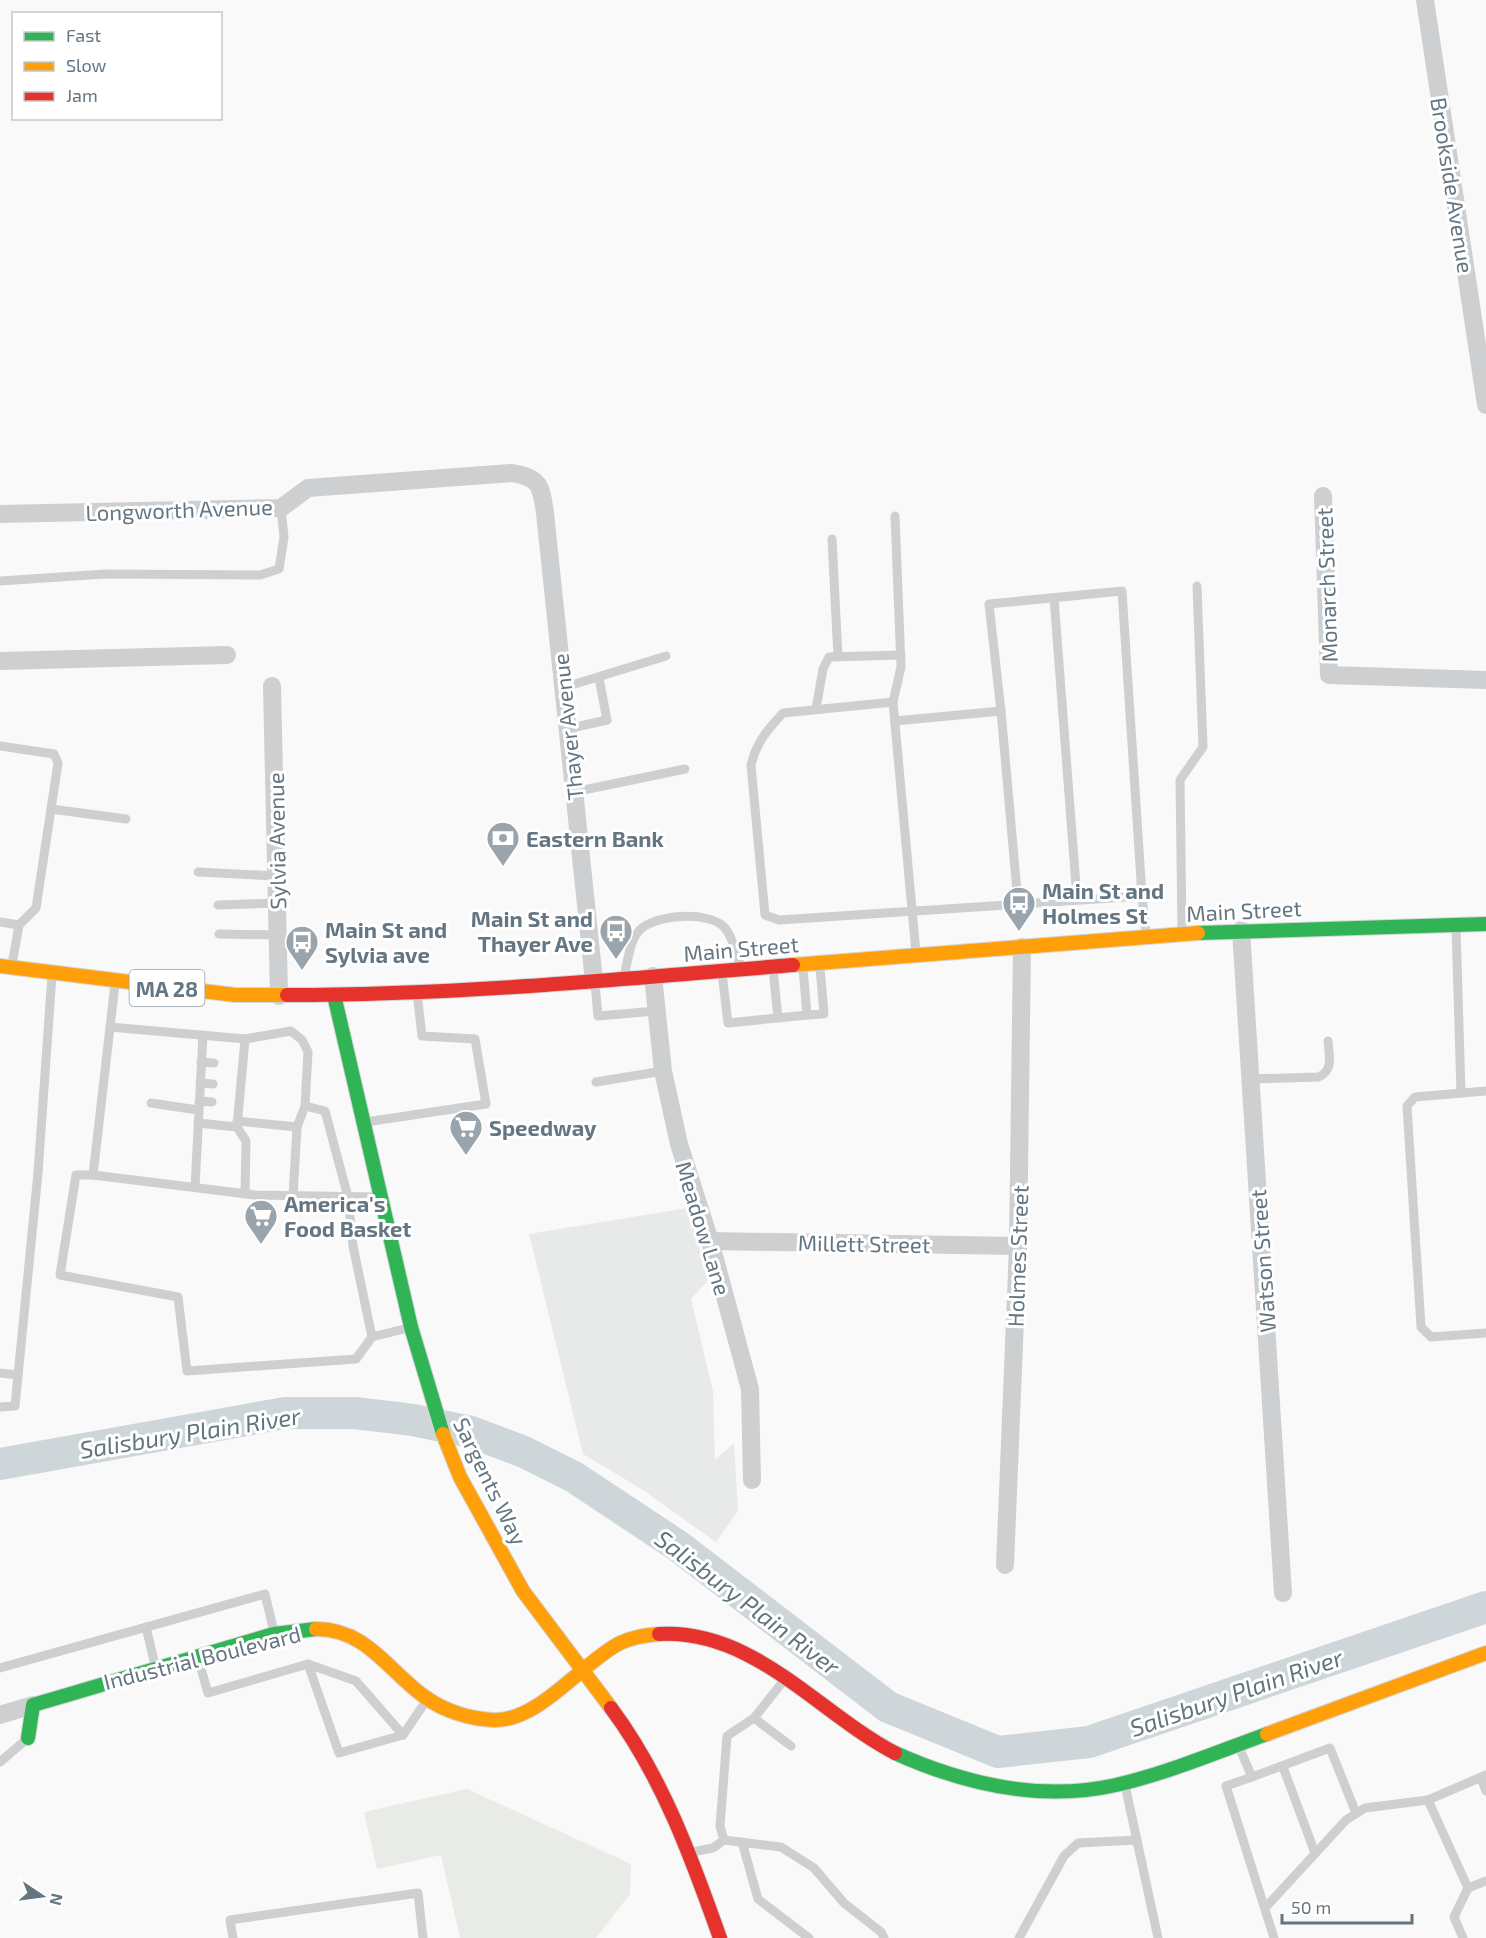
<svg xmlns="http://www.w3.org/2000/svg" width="1486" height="1938" viewBox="0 0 1486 1938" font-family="'Exo 2',sans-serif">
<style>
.built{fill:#e8e9e9}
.green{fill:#e8ebe6}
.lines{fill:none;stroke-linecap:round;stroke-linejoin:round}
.river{stroke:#ced6d9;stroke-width:32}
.fast-casing{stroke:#d5d6d7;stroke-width:16}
.slow-casing{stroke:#d5d6d7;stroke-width:16}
.jam-casing{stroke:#d5d6d7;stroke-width:16}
.lane{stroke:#cecfd0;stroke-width:9}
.street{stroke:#cecfd0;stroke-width:18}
.fast{stroke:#30b455;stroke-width:14}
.slow{stroke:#ff9f0a;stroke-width:14}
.jam{stroke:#e5322d;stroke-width:14}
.labels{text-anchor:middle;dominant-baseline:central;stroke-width:6;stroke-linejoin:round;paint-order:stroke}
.shield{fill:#fff;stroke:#939fa8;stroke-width:1.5}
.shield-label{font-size:21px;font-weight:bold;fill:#657683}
.street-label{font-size:22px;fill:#657683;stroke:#fff}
.poi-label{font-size:22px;font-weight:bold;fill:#657683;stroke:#fff;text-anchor:start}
.water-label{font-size:24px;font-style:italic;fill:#60757c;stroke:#fff}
</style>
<rect width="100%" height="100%" fill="#f9f9f9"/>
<path class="built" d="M 687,1208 L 709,1279 L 691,1299 L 713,1391 L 715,1460 L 734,1443 L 738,1511 L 716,1542 L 643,1490 L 583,1454 L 529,1234 Z"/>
<path class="green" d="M 467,1789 L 631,1864 L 630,1894 L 596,1938 L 460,1938 L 441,1855 L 377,1869 L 364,1812 Z"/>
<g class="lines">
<path class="river" d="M 0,1464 L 285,1413 L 355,1413 L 413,1420 L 471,1432 L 524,1452 L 574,1477 L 678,1546 L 888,1707 L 998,1752 L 1089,1742 L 1486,1607"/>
<defs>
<g id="fast">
<path d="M 1198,933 L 1486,924"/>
<path d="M 334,995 L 411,1327 L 443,1434"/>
<path d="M 28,1738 L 33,1705 L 274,1634 L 316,1629"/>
<path d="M 895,1753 C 964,1784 1041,1802 1116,1785 C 1168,1773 1217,1752 1267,1734"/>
</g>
<g id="slow">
<path d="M 793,965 L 1198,933"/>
<path d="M 0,966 L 235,995 L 287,995"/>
<path d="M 443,1434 L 460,1477 L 523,1591 L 611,1708"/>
<path d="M 316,1629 C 367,1629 388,1671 425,1697 C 444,1711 470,1719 493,1720 C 539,1722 581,1663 620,1643 C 632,1637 646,1635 659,1634"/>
<path d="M 1267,1734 L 1486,1653"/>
</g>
<g id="jam">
<path d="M 287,995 C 456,995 625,979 793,965"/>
<path d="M 659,1634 C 754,1629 817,1712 895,1753"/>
<path d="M 611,1708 C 662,1776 692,1859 720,1938"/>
</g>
</defs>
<use href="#fast" class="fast-casing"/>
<use href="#slow" class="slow-casing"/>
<use href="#jam" class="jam-casing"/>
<g class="lane">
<path d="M 895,516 L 901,667 L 893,702 L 916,953"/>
<path d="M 832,539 L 838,657"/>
<path d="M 0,581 L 105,574 L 260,575 L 279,569 L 284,537 L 281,508"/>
<path d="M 1054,598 L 1077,899"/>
<path d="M 562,688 L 666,656"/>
<path d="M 893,702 L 783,713 C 768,729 756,743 751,765 L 765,915 L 779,920 L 1142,896 L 1122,591 L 989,604 L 1001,711"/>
<path d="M 816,709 L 823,669 L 829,657 L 901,655"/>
<path d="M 895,721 L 1001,711 L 1018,903"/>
<path d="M 567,729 L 607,720 L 599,678"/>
<path d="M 0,746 L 54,754 L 58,763 L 36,908 L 19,925 L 12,965"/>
<path d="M 574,792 L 685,769"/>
<path d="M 51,809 L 126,819"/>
<path d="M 198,872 L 276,876"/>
<path d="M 1142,896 L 1146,935"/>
<path d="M 218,905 L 277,903"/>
<path d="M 0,922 L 19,925"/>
<path d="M 1456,927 L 1461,1093"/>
<path d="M 1182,930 L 1180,780 L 1203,747 L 1197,586"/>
<path d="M 219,934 L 278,935"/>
<path d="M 773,969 L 778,1018"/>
<path d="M 722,973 L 728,1023 L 807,1015 L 803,968"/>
<path d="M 624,976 C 628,962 629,943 638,932 C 652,914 710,910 725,928 C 733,937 736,955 741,967"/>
<path d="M 595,983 L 598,1016 L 656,1011"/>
<path d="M 115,984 L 93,1175 L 255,1195 L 378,1197"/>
<path d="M 807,1015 L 824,1014 L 820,968"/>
<path d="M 110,1027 L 245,1039 L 237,1127 L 246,1141 L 245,1194"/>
<path d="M 245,1039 L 291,1031 L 302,1040 L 308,1052 L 305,1106 L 297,1127 L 293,1196"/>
<path d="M 201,1062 L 214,1063"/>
<path d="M 1251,1079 L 1318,1077 C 1334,1071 1329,1056 1328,1041"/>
<path d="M 596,1082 L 663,1071"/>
<path d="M 200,1083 L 213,1084"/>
<path d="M 1486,1091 L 1415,1097 L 1407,1106 L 1421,1327 L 1431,1337 L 1486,1333"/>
<path d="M 199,1101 L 212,1102"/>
<path d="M 151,1103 L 198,1110"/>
<path d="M 305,1106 L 325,1111 L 348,1197 L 353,1246 L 372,1337"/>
<path d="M 237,1121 L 297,1127"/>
<path d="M 366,1122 L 486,1104 L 475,1039 L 422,1036 L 417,993"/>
<path d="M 198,1123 L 237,1127"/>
<path d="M 93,1175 L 76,1175 L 60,1275 L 178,1297 L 187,1371 L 356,1359 L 372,1337 L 408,1328"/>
<path d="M 195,1187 L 203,1035"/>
<path d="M 0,1373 L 18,1375"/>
<path d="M 0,1407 L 15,1406 L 38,1173 L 52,975"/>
<path d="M 146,1627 L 155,1665"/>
<path d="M 198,1658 L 208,1693 L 308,1664 L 339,1753 L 403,1735 L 426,1701"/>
<path d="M 308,1664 L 356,1681 L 403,1735"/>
<path d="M 0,1668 L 265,1594 L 274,1632"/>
<path d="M 785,1679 L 754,1718 L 791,1746"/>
<path d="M 1239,1747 L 1252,1777 L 1226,1786 L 1274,1938"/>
<path d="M 0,1762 L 28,1738"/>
<path d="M 1283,1767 L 1315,1853"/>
<path d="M 1252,1777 L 1330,1748 L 1356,1813"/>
<path d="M 1481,1778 L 1486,1791"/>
<path d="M 1125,1785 L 1158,1938"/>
<path d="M 1428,1800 L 1468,1888 L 1454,1917 L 1463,1938"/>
<path d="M 724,1840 L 720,1826 L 727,1736 L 754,1718"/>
<path d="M 742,1842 L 758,1899 L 809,1938"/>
<path d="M 692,1852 L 713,1848 L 724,1840 L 781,1847 L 814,1868 L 844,1903 L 881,1932 L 884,1938"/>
<path d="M 1468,1888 L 1486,1881"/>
<path d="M 1265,1908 L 1346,1820 L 1365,1808 L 1428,1800 L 1486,1775"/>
<path d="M 233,1938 L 230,1920 L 418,1893 L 423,1938"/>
<path d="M 1019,1938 L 1064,1856 L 1078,1843 L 1137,1840"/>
</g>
<g class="street">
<path d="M 1425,0 L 1486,405"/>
<path d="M 1323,496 L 1329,675 L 1486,680"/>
<path d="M 0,514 L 281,508 L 308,488 L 512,473 C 540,478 541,485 545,513 L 594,981"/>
<path d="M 0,661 L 227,655"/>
<path d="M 272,686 L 279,996"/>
<path d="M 1241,930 L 1283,1593"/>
<path d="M 653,976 L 663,1071 L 679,1144 L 710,1241 L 750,1389 L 752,1480"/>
<path d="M 710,1241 L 1018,1246"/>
<path d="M 1005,1565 L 1018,1246 L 1022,947"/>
<path d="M 0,1715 L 33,1705"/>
</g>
<use href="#fast" class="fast"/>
<use href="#slow" class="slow"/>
<use href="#jam" class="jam"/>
</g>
<defs>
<symbol id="bank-pin" viewBox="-11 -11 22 30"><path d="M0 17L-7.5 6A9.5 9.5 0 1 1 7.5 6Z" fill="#99a4ac" stroke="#fff"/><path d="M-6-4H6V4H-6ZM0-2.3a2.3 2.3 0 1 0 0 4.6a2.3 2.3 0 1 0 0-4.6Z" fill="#fff"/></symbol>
<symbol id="bus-pin" viewBox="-11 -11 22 30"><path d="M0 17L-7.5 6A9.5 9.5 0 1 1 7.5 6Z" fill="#99a4ac" stroke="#fff"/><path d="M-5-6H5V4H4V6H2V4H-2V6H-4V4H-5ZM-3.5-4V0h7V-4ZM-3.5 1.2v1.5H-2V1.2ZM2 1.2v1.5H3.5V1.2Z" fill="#fff"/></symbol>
<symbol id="supermarket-pin" viewBox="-11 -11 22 30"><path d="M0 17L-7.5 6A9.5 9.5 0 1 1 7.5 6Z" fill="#99a4ac" stroke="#fff"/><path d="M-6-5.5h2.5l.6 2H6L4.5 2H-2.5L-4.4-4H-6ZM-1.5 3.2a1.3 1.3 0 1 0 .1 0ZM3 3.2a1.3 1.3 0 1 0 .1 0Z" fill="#fff"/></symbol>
</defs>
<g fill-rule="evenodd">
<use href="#bank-pin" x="484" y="819" width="38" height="52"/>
<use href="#bus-pin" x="1000" y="884" width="38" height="52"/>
<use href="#bus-pin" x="597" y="912" width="38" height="52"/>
<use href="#bus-pin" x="283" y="923" width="38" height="52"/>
<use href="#supermarket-pin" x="447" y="1108" width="38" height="52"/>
<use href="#supermarket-pin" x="242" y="1197" width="38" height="52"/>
</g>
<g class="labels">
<rect class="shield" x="129.5" y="970" width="75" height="36" rx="4.5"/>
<g class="shield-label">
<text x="167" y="988">MA 28</text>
</g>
<g class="street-label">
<text transform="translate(1453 185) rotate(81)">Brookside Avenue</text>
<text transform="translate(179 509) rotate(-2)">Longworth Avenue</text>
<text transform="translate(1326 585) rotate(-92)">Monarch Street</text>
<text transform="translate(567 727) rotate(-96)">Thayer Avenue</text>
<text transform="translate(276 841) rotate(-91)">Sylvia Avenue</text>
<text transform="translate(1244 910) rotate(-3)">Main Street</text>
<text transform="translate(741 948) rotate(-5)">Main Street</text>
<text transform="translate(704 1228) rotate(73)">Meadow Lane</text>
<text transform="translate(864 1243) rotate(1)">Millett Street</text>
<text transform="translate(1017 1256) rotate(-88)">Holmes Street</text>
<text transform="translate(1262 1261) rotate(-94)">Watson Street</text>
<text transform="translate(491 1481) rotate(64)">Sargents Way</text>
<text transform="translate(202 1657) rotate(-14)">Industrial Boulevard</text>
</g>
<g class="poi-label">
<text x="526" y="838">Eastern Bank</text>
<text x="1042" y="890">Main St and<tspan x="1042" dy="25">Holmes St</tspan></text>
<text x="593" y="918" text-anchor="end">Main St and<tspan x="593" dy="25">Thayer Ave</tspan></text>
<text x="325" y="929">Main St and<tspan x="325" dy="25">Sylvia ave</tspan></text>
<text x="489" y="1127">Speedway</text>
<text x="284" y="1203">America's<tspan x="284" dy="25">Food Basket</tspan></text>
</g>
<g class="water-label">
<text transform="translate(190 1432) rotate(-9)">Salisbury Plain River</text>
<text transform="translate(748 1602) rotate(37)">Salisbury Plain River</text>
<text transform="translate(1236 1692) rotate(-19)">Salisbury Plain River</text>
</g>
</g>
<rect x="12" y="12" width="210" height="108" fill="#ffffff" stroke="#c1c8cd" stroke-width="1.5"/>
<rect x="24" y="32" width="30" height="9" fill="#30b455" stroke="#c1c8cd" stroke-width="1.5"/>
<text x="66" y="42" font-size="18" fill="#657683">Fast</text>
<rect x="24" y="62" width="30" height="9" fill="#ff9f0a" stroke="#c1c8cd" stroke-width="1.5"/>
<text x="66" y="72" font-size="18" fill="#657683">Slow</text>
<rect x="24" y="92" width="30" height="9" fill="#e5322d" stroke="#c1c8cd" stroke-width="1.5"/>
<text x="66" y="102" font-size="18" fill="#657683">Jam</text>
<g transform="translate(42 1896) rotate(103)" stroke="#ffffff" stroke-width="4.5" paint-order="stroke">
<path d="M0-4.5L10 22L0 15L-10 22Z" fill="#657683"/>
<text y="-9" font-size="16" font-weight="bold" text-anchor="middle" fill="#657683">N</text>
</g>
<path d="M1282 1914v9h130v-9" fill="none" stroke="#657683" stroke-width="3"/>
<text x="1291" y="1914" font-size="18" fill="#657683" stroke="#ffffff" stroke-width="4.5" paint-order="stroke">50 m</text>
</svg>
